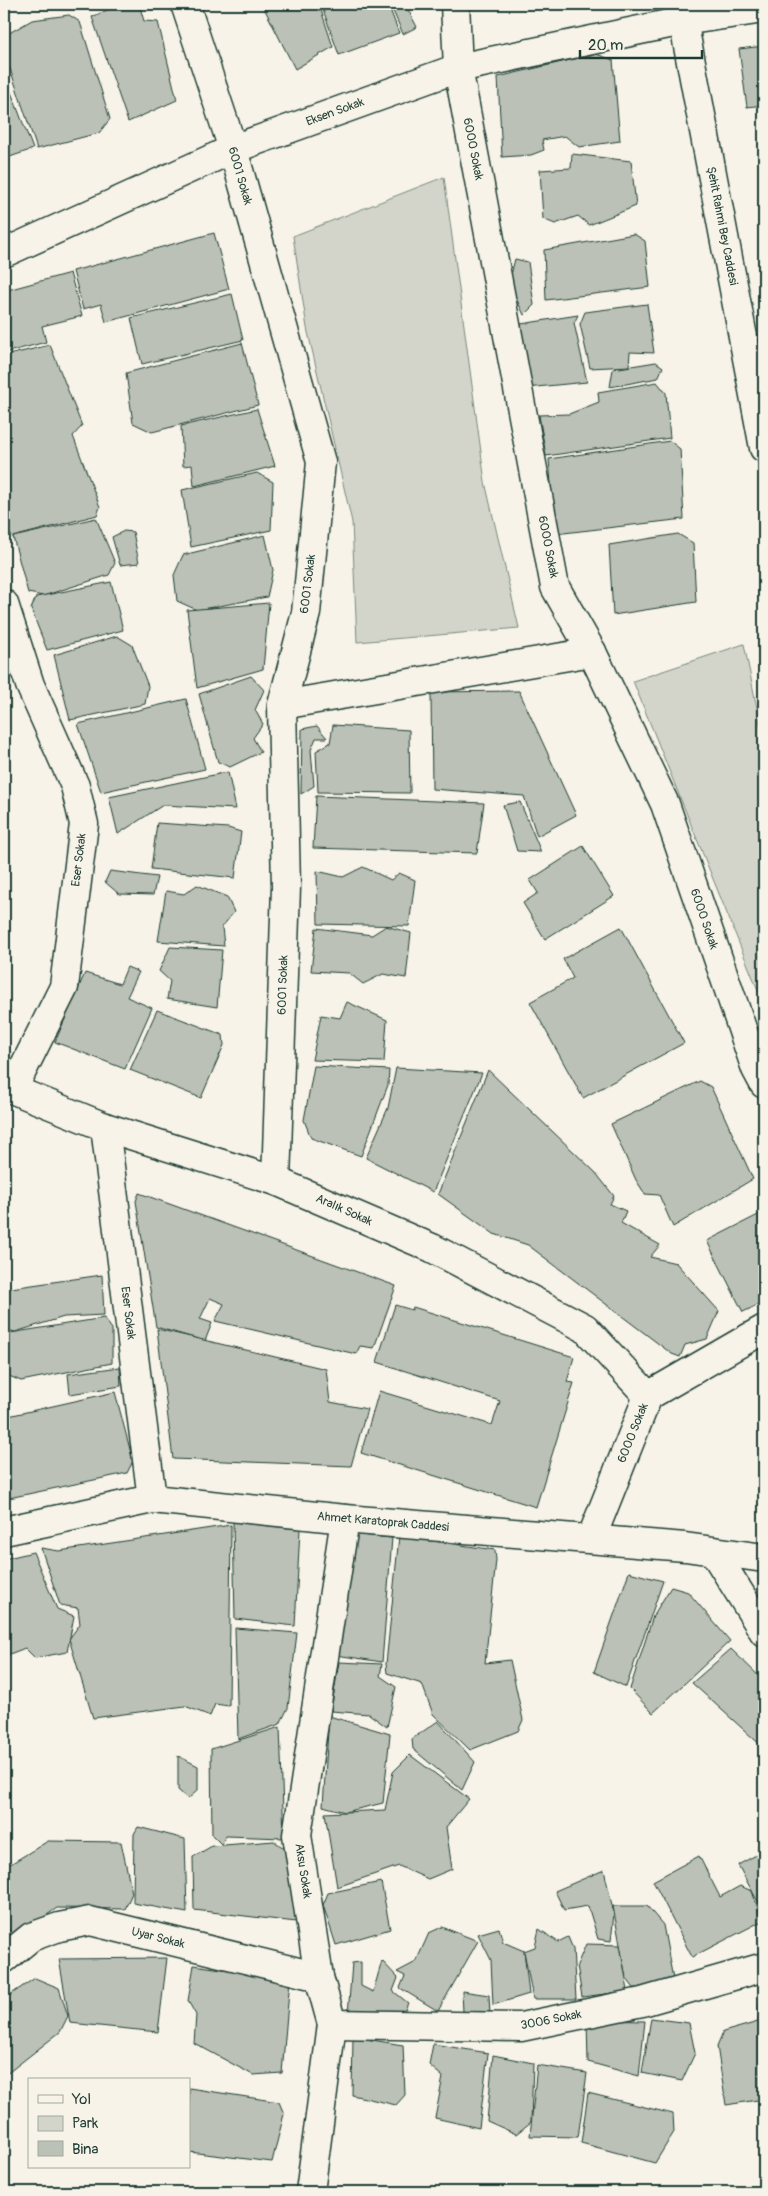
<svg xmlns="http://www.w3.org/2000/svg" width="768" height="2196" viewBox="0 0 768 2196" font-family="Pangolin,sans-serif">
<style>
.green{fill:#d3d5ca;stroke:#79897f}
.building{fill:#bbc1b6;stroke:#1f3d34}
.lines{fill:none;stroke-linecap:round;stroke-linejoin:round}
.street-casing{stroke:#1f3d34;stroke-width:31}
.secondary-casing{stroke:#1f3d34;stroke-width:31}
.street{stroke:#f7f3e8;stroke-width:28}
.secondary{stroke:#f7f3e8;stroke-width:28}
.labels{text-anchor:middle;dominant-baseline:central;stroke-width:4;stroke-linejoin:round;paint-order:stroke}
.street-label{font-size:12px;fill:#1f3d34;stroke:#f7f3e8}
</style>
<rect width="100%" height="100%" fill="#f7f3e8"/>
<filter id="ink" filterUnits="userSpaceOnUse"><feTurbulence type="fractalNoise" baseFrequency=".02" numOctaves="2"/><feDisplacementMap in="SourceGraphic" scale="10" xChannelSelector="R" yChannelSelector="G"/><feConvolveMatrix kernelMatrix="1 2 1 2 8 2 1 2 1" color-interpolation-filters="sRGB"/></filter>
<g filter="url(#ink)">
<g class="green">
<path d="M 444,177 L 485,482 L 519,628 L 357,642 L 352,522 L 307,328 L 293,236 Z"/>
<path d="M 744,644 L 764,743 L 764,1005 L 633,681 Z"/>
</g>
<g class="building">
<path d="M 120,4 L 139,4 L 144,21 L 158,22 L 177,100 L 128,122 L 92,17 Z"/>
<path d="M 262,4 L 319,4 L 333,47 L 295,69 Z"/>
<path d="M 321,4 L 388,4 L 399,33 L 339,55 Z"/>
<path d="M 390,4 L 409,4 L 406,6 L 417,27 L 403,34 Z"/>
<path d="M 69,15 L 80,22 L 110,119 L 99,133 L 37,149 L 4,51 L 4,36 L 32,20 Z"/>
<path d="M 764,46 L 764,105 L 747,107 L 739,49 Z"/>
<path d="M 596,54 L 613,60 L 620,141 L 579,147 L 565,136 L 542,140 L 544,150 L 531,155 L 502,157 L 498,77 Z"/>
<path d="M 4,74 L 33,149 L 4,159 Z"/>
<path d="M 572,154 L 631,161 L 636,206 L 589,225 L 578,216 L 555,224 L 543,219 L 540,170 L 571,168 Z"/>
<path d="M 214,233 L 229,289 L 106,322 L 101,304 L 83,309 L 73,271 Z"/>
<path d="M 634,234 L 645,241 L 650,287 L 546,300 L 544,250 Z"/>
<path d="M 515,259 L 528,262 L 534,305 L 524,315 L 509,283 Z"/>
<path d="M 70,273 L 82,316 L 42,326 L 46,342 L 4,353 L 4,291 Z"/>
<path d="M 232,294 L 243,340 L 142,364 L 131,318 Z"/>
<path d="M 647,304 L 654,353 L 630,352 L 629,366 L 590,368 L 580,324 L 585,312 Z"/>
<path d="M 578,315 L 574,323 L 587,382 L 526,388 L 521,324 Z"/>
<path d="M 242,343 L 258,405 L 152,432 L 133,423 L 126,373 Z"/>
<path d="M 50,345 L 82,426 L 73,436 L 100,507 L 97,515 L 13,537 L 4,529 L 4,356 Z"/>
<path d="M 656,362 L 663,367 L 658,378 L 610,387 L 613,369 Z"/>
<path d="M 657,382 L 666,393 L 670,438 L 546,456 L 539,415 L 569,414 L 599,402 L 598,392 Z"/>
<path d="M 257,409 L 275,466 L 194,486 L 192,465 L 183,466 L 181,426 Z"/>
<path d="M 670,441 L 680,449 L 684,519 L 555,534 L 549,459 Z"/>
<path d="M 257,473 L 273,482 L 271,530 L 191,547 L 182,490 Z"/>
<path d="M 96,518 L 115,563 L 109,575 L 43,596 L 28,593 L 13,537 Z"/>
<path d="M 124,531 L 133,532 L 139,563 L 120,565 L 112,537 Z"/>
<path d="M 678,534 L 693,543 L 696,602 L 613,615 L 609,545 Z"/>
<path d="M 265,535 L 273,570 L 267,597 L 197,610 L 177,601 L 174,575 L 183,555 Z"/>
<path d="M 111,582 L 123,630 L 47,650 L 31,609 L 36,597 Z"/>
<path d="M 269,603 L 263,669 L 197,688 L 187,610 Z"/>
<path d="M 117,636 L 132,645 L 148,686 L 145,704 L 70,720 L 54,655 Z"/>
<path d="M 251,676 L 264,690 L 255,710 L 263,724 L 253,738 L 261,752 L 230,767 L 218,762 L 199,694 Z"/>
<path d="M 519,691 L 576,815 L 537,836 L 524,796 L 432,789 L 431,692 Z"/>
<path d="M 186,699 L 205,769 L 101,792 L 78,724 Z"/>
<path d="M 333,725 L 409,730 L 410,793 L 318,792 L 316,751 L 330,743 Z"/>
<path d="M 317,726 L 327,738 L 316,738 L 311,750 L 314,786 L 301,794 L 302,729 Z"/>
<path d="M 228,772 L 236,809 L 163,805 L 118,834 L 109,797 Z"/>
<path d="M 316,796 L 484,803 L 477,853 L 313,848 Z"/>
<path d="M 520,802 L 541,852 L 517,851 L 503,805 Z"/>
<path d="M 157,823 L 228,828 L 241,832 L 235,878 L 151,869 Z"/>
<path d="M 583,846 L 614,896 L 545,939 L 523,903 L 538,893 L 530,880 Z"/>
<path d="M 363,867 L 391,880 L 399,873 L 415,880 L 409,926 L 318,924 L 317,871 L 343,877 Z"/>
<path d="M 110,871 L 157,877 L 153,895 L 119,894 L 105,882 Z"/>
<path d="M 197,885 L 227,897 L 234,912 L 222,927 L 224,946 L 158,941 L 166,891 L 184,894 Z"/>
<path d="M 386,926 L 411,933 L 406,978 L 383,974 L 363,984 L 349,973 L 311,971 L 316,928 L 372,935 Z"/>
<path d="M 621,927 L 684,1043 L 583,1098 L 530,1002 L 573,978 L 563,959 Z"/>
<path d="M 170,947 L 222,950 L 217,1007 L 167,999 L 170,981 L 159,971 Z"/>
<path d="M 127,967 L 139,972 L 127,997 L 152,1008 L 125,1069 L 55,1042 L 85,973 L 120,984 Z"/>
<path d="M 347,1002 L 387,1020 L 384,1062 L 312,1060 L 321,1015 L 340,1018 Z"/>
<path d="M 157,1010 L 223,1035 L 224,1045 L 201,1098 L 130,1070 Z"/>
<path d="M 314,1066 L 389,1070 L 388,1085 L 361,1156 L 311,1138 L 304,1120 Z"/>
<path d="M 396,1068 L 482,1073 L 433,1192 L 366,1158 L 388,1108 Z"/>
<path d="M 488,1070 L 595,1172 L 614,1196 L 610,1204 L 626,1211 L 621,1223 L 660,1245 L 650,1257 L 676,1263 L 719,1311 L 707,1339 L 685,1345 L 680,1357 L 672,1354 L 528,1245 L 494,1234 L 438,1194 Z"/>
<path d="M 700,1081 L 711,1087 L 753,1179 L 673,1227 L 659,1195 L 645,1194 L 636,1180 L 611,1124 Z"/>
<path d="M 139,1193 L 396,1286 L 374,1348 L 360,1346 L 356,1354 L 215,1321 L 224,1304 L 210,1298 L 200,1319 L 212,1323 L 205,1341 L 156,1327 L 136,1201 Z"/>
<path d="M 764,1212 L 764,1302 L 743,1312 L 707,1241 Z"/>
<path d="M 102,1275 L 104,1315 L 64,1317 L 15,1332 L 4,1329 L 4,1289 Z"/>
<path d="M 395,1305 L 412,1310 L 413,1307 L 574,1357 L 567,1382 L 574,1383 L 536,1507 L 361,1453 L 379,1391 L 492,1425 L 500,1401 L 377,1362 Z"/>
<path d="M 104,1318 L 112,1329 L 112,1363 L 21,1381 L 9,1376 L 4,1334 Z"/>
<path d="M 157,1329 L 326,1369 L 330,1402 L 367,1409 L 351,1466 L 173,1459 Z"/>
<path d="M 120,1367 L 121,1386 L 70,1394 L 68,1374 Z"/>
<path d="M 115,1392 L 133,1461 L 127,1473 L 9,1498 L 4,1469 L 4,1417 Z"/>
<path d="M 4,1474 L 7,1490 L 4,1498 Z"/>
<path d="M 233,1522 L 300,1529 L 295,1626 L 235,1619 Z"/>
<path d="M 231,1525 L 229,1706 L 215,1704 L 210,1716 L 185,1706 L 93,1718 L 69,1639 L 80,1624 L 78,1608 L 60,1605 L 41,1548 L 59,1551 Z"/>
<path d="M 351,1534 L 392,1538 L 382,1662 L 336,1655 Z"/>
<path d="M 399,1536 L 495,1550 L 496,1560 L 485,1663 L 510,1660 L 523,1720 L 518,1731 L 470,1750 L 433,1714 L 422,1684 L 387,1673 L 386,1664 Z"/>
<path d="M 33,1552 L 57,1609 L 74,1616 L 67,1652 L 35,1658 L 25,1648 L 7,1655 L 4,1673 L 4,1559 Z"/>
<path d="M 629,1572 L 663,1581 L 626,1687 L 594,1672 Z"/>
<path d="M 671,1587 L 688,1592 L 730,1641 L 653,1713 L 630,1689 L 653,1616 Z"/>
<path d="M 235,1628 L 297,1633 L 288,1708 L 280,1724 L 238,1739 Z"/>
<path d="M 731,1649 L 764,1681 L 764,1748 L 692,1683 Z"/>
<path d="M 339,1662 L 382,1664 L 380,1676 L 396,1687 L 387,1727 L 369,1714 L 331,1711 Z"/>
<path d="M 329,1716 L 390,1734 L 383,1803 L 345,1812 L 323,1806 Z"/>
<path d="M 438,1721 L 475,1762 L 462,1790 L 413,1749 L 412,1739 Z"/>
<path d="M 280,1727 L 284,1838 L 226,1836 L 221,1844 L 212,1835 L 211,1749 Z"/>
<path d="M 410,1755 L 469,1799 L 446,1827 L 452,1869 L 428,1879 L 399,1866 L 337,1887 L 325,1813 L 385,1810 L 393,1772 Z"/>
<path d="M 178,1756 L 198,1766 L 198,1790 L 188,1799 L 178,1790 Z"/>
<path d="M 138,1827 L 185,1839 L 187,1913 L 133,1903 L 134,1834 Z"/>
<path d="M 48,1841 L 121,1842 L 132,1893 L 125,1909 L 57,1908 L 14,1938 L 4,1921 L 4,1868 Z"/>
<path d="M 274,1841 L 288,1851 L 296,1922 L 194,1910 L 193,1857 L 212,1846 Z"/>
<path d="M 764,1844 L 764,1913 L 738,1865 L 758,1854 L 758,1845 Z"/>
<path d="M 699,1856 L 720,1897 L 740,1886 L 752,1891 L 762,1921 L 692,1957 L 653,1881 Z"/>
<path d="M 604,1870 L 614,1914 L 611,1941 L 598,1939 L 588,1906 L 564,1910 L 555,1891 Z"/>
<path d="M 381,1882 L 390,1929 L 336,1945 L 323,1905 L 328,1893 Z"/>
<path d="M 613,1906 L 647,1906 L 663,1925 L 673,1979 L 637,1992 L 626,1978 Z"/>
<path d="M 442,1927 L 478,1941 L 438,2011 L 400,1988 L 405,1976 L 397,1972 L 416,1962 L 429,1933 Z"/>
<path d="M 499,1928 L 503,1942 L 524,1951 L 529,1994 L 493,2005 L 491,1960 L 478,1934 Z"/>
<path d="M 539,1929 L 558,1942 L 568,1937 L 573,1949 L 576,1999 L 533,1999 L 524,1951 L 535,1947 Z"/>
<path d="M 586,1944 L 620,1945 L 628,1991 L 582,1997 L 577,1965 Z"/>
<path d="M 167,1958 L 158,2032 L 70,2023 L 59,1959 Z"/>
<path d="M 382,1961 L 398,1978 L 393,1991 L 408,2003 L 401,2018 L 348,2015 L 352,1963 L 361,1962 L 361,1986 L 373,1992 Z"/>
<path d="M 194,1965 L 290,1979 L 282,2073 L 253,2075 L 194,2043 L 196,2015 L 188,2001 Z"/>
<path d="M 35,1978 L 59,1988 L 68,2016 L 60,2032 L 4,2076 L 4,1999 Z"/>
<path d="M 462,1991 L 489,1995 L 490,2016 L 472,2021 L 463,2012 Z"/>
<path d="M 764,1993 L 764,2099 L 726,2105 L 717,2046 L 723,2032 L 758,2022 L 760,1994 Z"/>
<path d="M 651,2018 L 689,2023 L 695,2053 L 682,2081 L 642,2073 Z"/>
<path d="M 587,2020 L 645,2021 L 639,2076 L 588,2062 Z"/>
<path d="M 353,2037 L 403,2045 L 405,2095 L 396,2105 L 352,2095 Z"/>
<path d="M 433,2044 L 488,2053 L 479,2128 L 435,2118 L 443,2077 L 429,2065 Z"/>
<path d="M 493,2055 L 533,2063 L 531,2122 L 516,2134 L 487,2121 Z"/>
<path d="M 537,2065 L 587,2073 L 578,2137 L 530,2136 Z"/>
<path d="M 189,2088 L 279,2102 L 284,2114 L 272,2162 L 189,2152 Z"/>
<path d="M 588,2093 L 673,2114 L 674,2132 L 655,2163 L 581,2143 Z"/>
</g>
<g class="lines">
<defs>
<g id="street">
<path d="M 185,4 L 233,149 L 321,462 L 306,613 L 282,705 L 286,887 L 276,1181"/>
<path d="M 455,4 L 458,68 L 555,587 L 592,652 L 665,804 L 756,1069 L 764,1084"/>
<path d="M 4,253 L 233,149 L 458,68 L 683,21 L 764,9"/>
<path d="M 4,604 L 30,685 L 75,786 L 84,824 L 64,987 L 13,1089"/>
<path d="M 282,705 L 592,652"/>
<path d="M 4,1086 L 105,1127 L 276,1181 L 432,1248 L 585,1328 L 648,1396"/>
<path d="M 105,1127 L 152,1499"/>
<path d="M 4,1531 L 152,1499 L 345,1519 L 685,1547 L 764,1558"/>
<path d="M 591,1539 L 648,1396 L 764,1329"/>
<path d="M 714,1552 L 764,1632"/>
<path d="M 4,1959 L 31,1937 L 59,1927 L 90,1921 L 319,1977"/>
<path d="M 332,2024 L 521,2027 L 642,2002 L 764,1967"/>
<path d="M 310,2192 L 332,2024 L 319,1977 L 297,1835 L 345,1519"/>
</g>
<path id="secondary" d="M 680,4 L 764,448"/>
</defs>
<use href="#street" class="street-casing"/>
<use href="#secondary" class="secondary-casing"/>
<use href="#street" class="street"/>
<use href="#secondary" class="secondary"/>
</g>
</g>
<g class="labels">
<g class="street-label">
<text transform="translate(335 112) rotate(-20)">Eksen Sokak</text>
<text transform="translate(473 149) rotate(79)">6000 Sokak</text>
<text transform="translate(240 176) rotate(74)">6001 Sokak</text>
<text transform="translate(722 226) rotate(79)">Şehit Rahmi Bey Caddesi</text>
<text transform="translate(548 547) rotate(79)">6000 Sokak</text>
<text transform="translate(308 584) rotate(-83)">6001 Sokak</text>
<text transform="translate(79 860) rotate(-83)">Eser Sokak</text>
<text transform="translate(704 919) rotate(71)">6000 Sokak</text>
<text transform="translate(283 985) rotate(-88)">6001 Sokak</text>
<text transform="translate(344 1210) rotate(24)">Aralık Sokak</text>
<text transform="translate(128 1313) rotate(83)">Eser Sokak</text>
<text transform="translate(633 1433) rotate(-68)">6000 Sokak</text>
<text transform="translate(383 1522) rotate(5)">Ahmet Karatoprak Caddesi</text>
<text transform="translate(303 1871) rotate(81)">Aksu Sokak</text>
<text transform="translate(158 1938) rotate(14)">Uyar Sokak</text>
<text transform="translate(551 2020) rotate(-11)">3006 Sokak</text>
</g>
</g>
<rect width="768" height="2196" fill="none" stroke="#f7f3e8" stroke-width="20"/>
<rect x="10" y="10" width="748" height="2176" fill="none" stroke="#1f3d34" stroke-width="2" filter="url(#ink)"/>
<rect x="28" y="2078" width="162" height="90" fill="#f7f3e8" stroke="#a1aaa0"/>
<rect x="38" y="2095" width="25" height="8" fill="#f7f3e8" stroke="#a1aaa0"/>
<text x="72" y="2104" font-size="15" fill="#1f3d34">Yol</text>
<rect x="38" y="2116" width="25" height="15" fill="#d3d5ca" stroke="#a1aaa0"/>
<text x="72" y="2128" font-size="15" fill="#1f3d34">Park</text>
<rect x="38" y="2141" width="25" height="15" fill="#bbc1b6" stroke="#a1aaa0"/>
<text x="72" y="2154" font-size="15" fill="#1f3d34">Bina</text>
<path d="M580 50v8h122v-8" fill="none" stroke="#1f3d34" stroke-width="2.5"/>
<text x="588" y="50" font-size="15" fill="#1f3d34" stroke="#f7f3e8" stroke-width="4" paint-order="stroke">20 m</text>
</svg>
